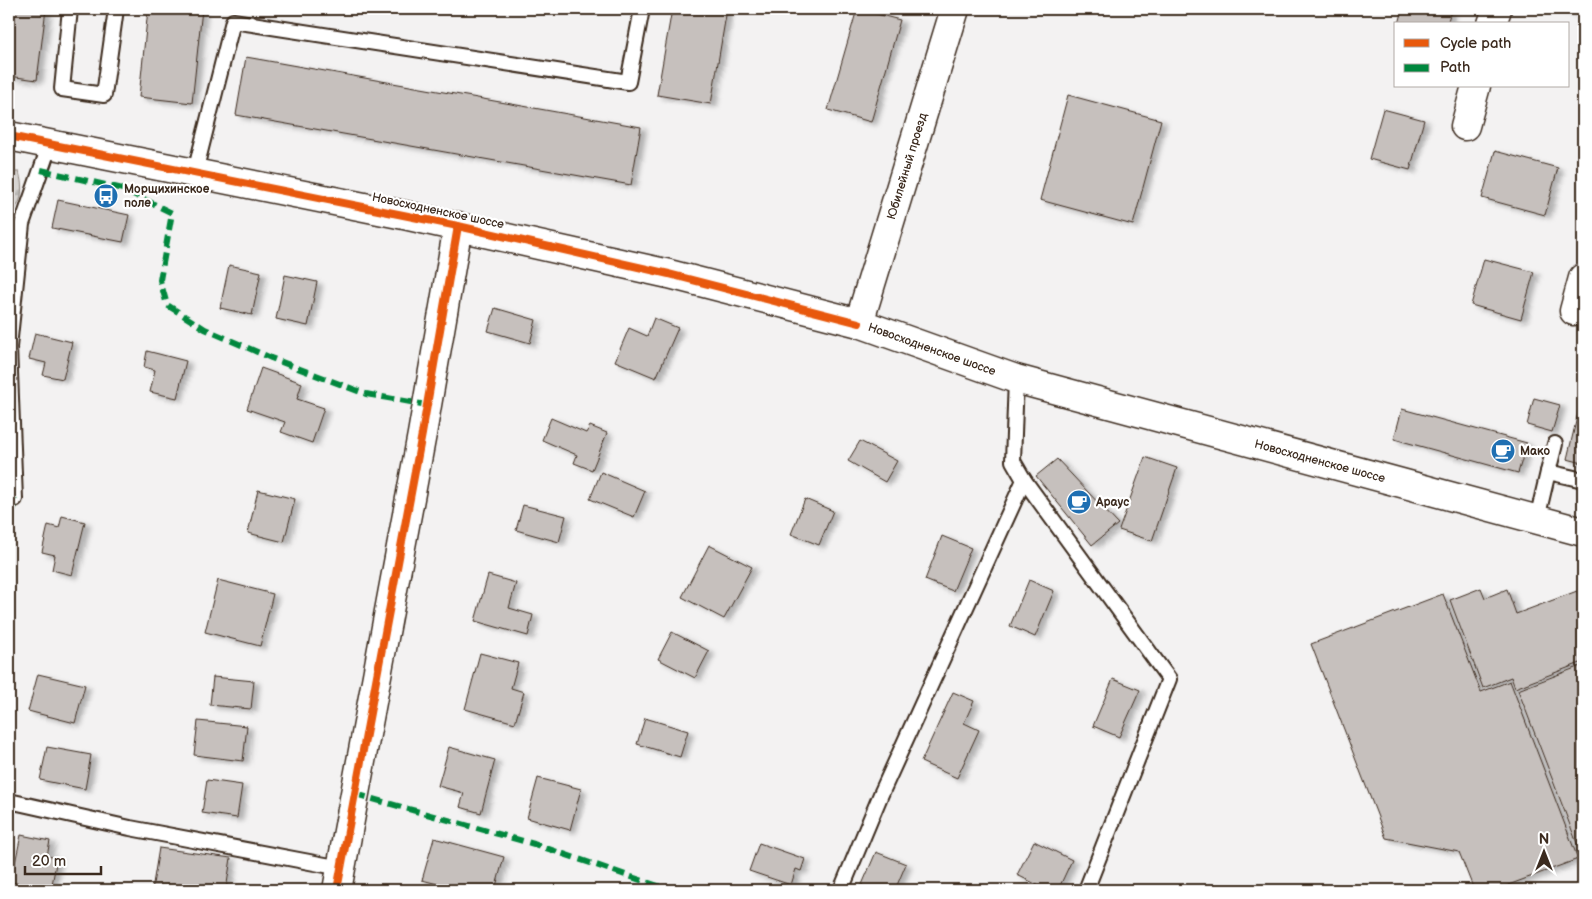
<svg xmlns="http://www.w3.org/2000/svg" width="1592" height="899" viewBox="0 0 1592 899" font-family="'Balsamiq Sans',sans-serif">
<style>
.forest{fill:url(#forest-firs);stroke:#8a8078}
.building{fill:#c6c0bd;stroke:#3b2a1e;filter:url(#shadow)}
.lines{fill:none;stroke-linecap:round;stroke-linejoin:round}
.lane-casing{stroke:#3b2a1e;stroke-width:18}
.street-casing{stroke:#3b2a1e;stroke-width:31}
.secondary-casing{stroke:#3b2a1e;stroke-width:31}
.lane{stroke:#fff;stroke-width:14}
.street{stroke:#fff;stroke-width:28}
.secondary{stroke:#fff;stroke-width:28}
.quiet{stroke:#00873e;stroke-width:6;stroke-dasharray:12 6;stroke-linecap:butt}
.cycleway-casing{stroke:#fff;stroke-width:11}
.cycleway{stroke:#e8590c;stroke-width:8}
.labels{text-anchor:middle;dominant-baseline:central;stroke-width:4.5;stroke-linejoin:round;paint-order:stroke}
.street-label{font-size:12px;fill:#3b2a1e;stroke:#fff}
.poi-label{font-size:12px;font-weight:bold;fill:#3b2a1e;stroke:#fff;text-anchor:start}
</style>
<defs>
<pattern id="forest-firs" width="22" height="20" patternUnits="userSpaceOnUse" patternTransform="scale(1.25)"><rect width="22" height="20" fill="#d8d5d2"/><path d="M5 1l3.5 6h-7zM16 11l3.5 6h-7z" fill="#bab7b4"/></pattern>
<filter id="shadow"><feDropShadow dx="5.5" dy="3" stdDeviation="2.5" flood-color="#0004"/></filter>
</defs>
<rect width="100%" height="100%" fill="#f3f2f2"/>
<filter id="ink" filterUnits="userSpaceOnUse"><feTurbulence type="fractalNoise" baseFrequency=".02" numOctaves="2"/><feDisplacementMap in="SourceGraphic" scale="10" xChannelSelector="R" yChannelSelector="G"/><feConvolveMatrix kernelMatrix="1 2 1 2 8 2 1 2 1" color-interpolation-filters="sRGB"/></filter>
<g filter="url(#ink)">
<path class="forest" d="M 9,172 L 19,172 C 23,186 24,205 9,213 Z"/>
<g class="building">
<path d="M 9,9 L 46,9 L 37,80 L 9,76 Z"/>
<path d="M 148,9 L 202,9 L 192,103 L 139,97 Z"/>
<path d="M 672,9 L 727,9 L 711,104 L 657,95 Z"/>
<path d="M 857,9 L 900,20 L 871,122 L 828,110 Z"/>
<path d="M 1403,9 L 1440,9 L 1451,11 L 1447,24 L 1399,24 Z"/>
<path d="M 1559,9 L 1583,9 L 1583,15 Z"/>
<path d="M 246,57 L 641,127 L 631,185 L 236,115 Z"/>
<path d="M 1068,95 L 1161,120 L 1133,225 L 1040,200 Z"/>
<path d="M 1383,109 L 1424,120 L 1410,170 L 1369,159 Z"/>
<path d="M 1495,151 L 1558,168 L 1545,215 L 1482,198 Z"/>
<path d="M 58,200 L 129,215 L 123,242 L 52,228 Z"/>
<path d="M 1484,259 L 1534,272 L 1521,319 L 1471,305 Z"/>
<path d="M 229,265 L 261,272 L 252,315 L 220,308 Z"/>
<path d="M 285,275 L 317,282 L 308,326 L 276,319 Z"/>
<path d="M 495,308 L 536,320 L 530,343 L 488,331 Z"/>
<path d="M 654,318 L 678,328 L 656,378 L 615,361 L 629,328 L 647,336 Z"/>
<path d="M 35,333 L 72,342 L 63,379 L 43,375 L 46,363 L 29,359 Z"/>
<path d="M 147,351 L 186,361 L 177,398 L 150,392 L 155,370 L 144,367 Z"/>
<path d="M 261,368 L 302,383 L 297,399 L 324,408 L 312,443 L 281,432 L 285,422 L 247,409 Z"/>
<path d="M 1583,392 L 1583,463 L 1567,459 Z"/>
<path d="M 1534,398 L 1560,405 L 1552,432 L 1527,425 Z"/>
<path d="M 1402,409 L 1527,443 L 1518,473 L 1394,439 Z"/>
<path d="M 551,418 L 586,433 L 590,426 L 607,433 L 592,470 L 574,463 L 577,455 L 542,440 Z"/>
<path d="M 860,441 L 897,461 L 885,482 L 848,461 Z"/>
<path d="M 1145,457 L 1177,468 L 1152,541 L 1119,530 Z"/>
<path d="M 1057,459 L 1118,524 L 1092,545 L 1036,476 Z"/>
<path d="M 601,472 L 645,491 L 634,517 L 590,499 Z"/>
<path d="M 258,490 L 295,499 L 284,542 L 248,533 Z"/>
<path d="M 805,499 L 833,511 L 819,545 L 791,534 Z"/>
<path d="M 523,505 L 566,516 L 559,542 L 516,530 Z"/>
<path d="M 62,516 L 85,522 L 72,575 L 52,570 L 55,555 L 42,552 L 48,525 L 59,528 Z"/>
<path d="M 942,536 L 971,548 L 953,591 L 925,580 Z"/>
<path d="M 709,545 L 752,567 L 724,619 L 682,597 Z"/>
<path d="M 488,575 L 516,583 L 509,608 L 533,615 L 528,636 L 475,621 Z"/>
<path d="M 218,580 L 273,594 L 260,646 L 205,632 Z"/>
<path d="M 1029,580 L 1054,591 L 1035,637 L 1010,626 Z"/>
<path d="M 1481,588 L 1485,598 L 1507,589 L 1516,614 L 1577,591 L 1583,607 L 1583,662 L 1515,688 L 1511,677 L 1483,688 L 1450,600 Z"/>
<path d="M 1443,594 L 1481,692 L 1510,681 L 1578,859 L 1495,890 L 1474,890 L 1459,852 L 1386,838 L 1311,644 Z"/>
<path d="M 672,632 L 709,651 L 695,678 L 658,659 Z"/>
<path d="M 480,653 L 518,663 L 511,688 L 524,692 L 515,723 L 465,709 Z"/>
<path d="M 1583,665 L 1583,859 L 1518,690 Z"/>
<path d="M 38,674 L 85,685 L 75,723 L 28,711 Z"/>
<path d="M 213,677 L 254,681 L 251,709 L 210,705 Z"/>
<path d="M 1113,679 L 1140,690 L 1119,737 L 1093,726 Z"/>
<path d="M 953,692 L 974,701 L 964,723 L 979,730 L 957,778 L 921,762 Z"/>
<path d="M 645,718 L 688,731 L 680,757 L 637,744 Z"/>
<path d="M 198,721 L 247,726 L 243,761 L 194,755 Z"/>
<path d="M 47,747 L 91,755 L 85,789 L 40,780 Z"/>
<path d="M 449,747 L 495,760 L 481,813 L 460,807 L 464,793 L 438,786 Z"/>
<path d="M 538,778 L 581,789 L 570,830 L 527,818 Z"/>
<path d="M 207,780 L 242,785 L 237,818 L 202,813 Z"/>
<path d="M 21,835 L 50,841 L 47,856 L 57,858 L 51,890 L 11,882 Z"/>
<path d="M 434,838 L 504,857 L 495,890 L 461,890 L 422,880 Z"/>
<path d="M 1034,841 L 1072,860 L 1058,890 L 1048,890 L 1017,875 Z"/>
<path d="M 759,843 L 805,859 L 801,871 L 796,869 L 791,885 L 749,871 Z"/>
<path d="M 159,848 L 231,858 L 226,890 L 152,890 Z"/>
<path d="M 876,852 L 906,864 L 895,890 L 870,890 L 861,887 Z"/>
</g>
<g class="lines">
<defs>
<g id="lane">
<path d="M 70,9 L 62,89 L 104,95 L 116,9"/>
<path d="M 195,172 L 233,21 L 628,82 L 642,9"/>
<path d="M 1016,379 L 1013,461 L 1024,480 L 1169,679 L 1086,890"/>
<path d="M 1548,472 L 1555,444"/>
<path d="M 9,498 L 15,499 L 9,347 L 22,224 L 50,144"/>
<path d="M 1537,519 L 1548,472 L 1583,480"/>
<path d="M 9,801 L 130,828 L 341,868"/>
<path d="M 841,890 L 881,794 L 1024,480"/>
</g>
<g id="street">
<path d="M 1492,24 L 1497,9"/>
<path d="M 1465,126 L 1476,86"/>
<path d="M 1574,311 L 1583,278"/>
<path d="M 337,890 L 422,434 L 458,226"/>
</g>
<g id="secondary">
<path id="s1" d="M 9,136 L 404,215 L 669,274 L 859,323 L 1016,379 L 1583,532"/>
<path id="s2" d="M 859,323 L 955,9"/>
</g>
</defs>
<use href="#lane" class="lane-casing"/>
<use href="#street" class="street-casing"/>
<use href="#secondary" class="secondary-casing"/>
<use href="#lane" class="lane"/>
<use href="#street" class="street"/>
<use href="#secondary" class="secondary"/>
<g class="quiet">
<path d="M 41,170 L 123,189 L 172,213 L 160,280 L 167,305 L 205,329 L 271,358 L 366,394 L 427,405"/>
<path d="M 9,535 L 15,499"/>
<path d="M 355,794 L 534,844 L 670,890"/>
</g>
<defs>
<g id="cycleway">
<path d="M 9,136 L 458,226 L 669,274 L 859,323"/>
<path d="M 337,890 L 422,434 L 458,226"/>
</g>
</defs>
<use href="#cycleway" class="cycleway-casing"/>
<use href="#cycleway" class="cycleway"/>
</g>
</g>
<defs>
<symbol id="bus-disc" viewBox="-11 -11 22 22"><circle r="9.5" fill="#1f6fb2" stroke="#fff"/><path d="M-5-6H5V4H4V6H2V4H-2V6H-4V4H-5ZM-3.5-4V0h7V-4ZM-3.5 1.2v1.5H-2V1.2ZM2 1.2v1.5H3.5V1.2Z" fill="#fff"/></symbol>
<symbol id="cafe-disc" viewBox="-11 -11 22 22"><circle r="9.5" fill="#1f6fb2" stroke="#fff"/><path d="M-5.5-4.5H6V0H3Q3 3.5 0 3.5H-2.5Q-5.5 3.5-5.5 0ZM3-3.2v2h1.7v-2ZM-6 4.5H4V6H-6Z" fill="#fff"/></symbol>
</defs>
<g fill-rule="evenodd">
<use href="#bus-disc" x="92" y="182" width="28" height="28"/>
<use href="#cafe-disc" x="1489" y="437" width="28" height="28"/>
<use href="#cafe-disc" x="1065" y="488" width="28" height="28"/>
</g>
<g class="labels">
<g class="street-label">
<text stroke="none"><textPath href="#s2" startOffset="164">Юбилейный проезд</textPath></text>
<text transform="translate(438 211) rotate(12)">Новосходненское шоссе</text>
<text stroke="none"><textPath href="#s1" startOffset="948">Новосходненское шоссе</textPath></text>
<text stroke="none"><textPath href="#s1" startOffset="1352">Новосходненское шоссе</textPath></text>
</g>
<g class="poi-label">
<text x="124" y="189">Морщихинское<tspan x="124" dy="14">поле</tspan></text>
<text x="1520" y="451">Мако</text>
<text x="1096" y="502">Араус</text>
</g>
</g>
<rect width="1592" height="899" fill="none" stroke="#fff" stroke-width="30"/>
<rect x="15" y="15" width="1562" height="869" fill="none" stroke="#3b2a1e" stroke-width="2" filter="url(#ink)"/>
<rect x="1394" y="22" width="175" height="65" fill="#ffffff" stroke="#b1aaa5"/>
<rect x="1404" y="39" width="25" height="8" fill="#e8590c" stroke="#b1aaa5"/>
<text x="1440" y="48" font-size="15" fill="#3b2a1e">Cycle path</text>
<rect x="1404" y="64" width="25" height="8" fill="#00873e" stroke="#b1aaa5"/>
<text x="1440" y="72" font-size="15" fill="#3b2a1e">Path</text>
<g transform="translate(1544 852)" stroke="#ffffff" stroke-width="4" paint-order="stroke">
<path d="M0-4L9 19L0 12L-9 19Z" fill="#3b2a1e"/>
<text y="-8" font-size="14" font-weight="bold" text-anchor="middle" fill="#3b2a1e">N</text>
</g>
<path d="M25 866v8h76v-8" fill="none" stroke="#3b2a1e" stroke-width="2.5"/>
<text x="32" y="866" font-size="15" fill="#3b2a1e" stroke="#ffffff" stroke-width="4" paint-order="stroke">20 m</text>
</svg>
